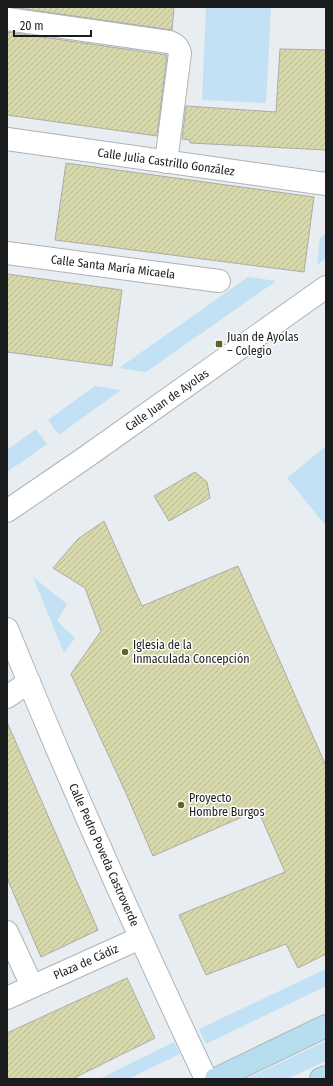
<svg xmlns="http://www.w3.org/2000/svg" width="333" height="1086" viewBox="0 0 333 1086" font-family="'Fira Sans Condensed',sans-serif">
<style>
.garden{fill:#c2e1f4}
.building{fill:url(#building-hatch);stroke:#acaca6}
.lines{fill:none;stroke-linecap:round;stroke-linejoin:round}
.street-casing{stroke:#aeb3b7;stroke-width:24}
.secondary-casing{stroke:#aeb3b7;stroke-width:24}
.street{stroke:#fff;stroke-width:22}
.secondary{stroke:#b6deee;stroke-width:22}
.poi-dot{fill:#63622f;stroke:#fff;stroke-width:1.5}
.labels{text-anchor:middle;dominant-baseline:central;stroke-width:3;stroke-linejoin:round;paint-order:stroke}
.street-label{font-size:12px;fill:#1a1c1d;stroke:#fff}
.poi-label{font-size:12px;fill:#1a1c1d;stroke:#fff;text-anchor:start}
</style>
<defs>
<pattern id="building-hatch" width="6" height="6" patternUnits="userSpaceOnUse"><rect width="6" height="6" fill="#d8d8ad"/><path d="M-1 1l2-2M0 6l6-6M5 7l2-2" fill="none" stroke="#b9b994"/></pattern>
</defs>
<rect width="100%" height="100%" fill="#e7edf1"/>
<g class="garden">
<path d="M 206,7 L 271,7 L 266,103 L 202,100 Z"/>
<path d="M 326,234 L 326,258 L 317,265 L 320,238 Z"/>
<path d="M 248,277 L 276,281 L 146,372 L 119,368 Z"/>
<path d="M 95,386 L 121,390 L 59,435 L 48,420 Z"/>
<path d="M 36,429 L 47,444 L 7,472 L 7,450 Z"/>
<path d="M 326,446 L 326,526 L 287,478 Z"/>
<path d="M 33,577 L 67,604 L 57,621 L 75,638 L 64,653 Z"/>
<path d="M 326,969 L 326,986 L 206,1044 L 199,1029 Z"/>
<path d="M 326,1041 L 326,1061 L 287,1079 L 246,1079 Z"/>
<path d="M 174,1042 L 180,1054 L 128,1079 L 99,1079 Z"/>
</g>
<g class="building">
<path d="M 11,7 L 174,7 L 172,30 Z"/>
<path d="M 7,32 L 167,55 L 157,136 L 7,115 Z"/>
<path d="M 280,49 L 326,50 L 326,150 L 190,143 L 190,140 L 182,139 L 186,106 L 276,112 Z"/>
<path d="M 66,163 L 314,197 L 304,272 L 55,240 Z"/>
<path d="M 7,274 L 122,290 L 112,366 L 7,352 Z"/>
<path d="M 195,472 L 207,482 L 210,498 L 169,521 L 154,496 Z"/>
<path d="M 104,521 L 142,606 L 238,566 L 326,766 L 326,954 L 298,968 L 286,944 L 206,975 L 179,915 L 285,872 L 258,810 L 153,856 L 125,791 L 71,674 L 101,631 L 85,588 L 53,568 L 78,539 Z"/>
<path d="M 7,722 L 98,930 L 41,957 L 7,878 Z"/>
<path d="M 127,978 L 155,1038 L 72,1079 L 7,1079 L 7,1033 Z"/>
</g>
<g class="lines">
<defs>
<g id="street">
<path d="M 7,19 L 169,42 C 175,44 178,46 180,53 L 166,162"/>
<path d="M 7,139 L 326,184"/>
<path d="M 7,253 L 219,281"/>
<path d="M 7,511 L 86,457 L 326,287"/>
<path d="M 7,629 C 69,781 136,931 206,1079"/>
<path d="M 7,697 L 29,682"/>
<path d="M 7,932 L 32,986"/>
<path d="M 7,998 L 140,938"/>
</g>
<g id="secondary">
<path d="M 216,1079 L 326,1026"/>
<path d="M 321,1079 L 326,1077"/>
</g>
</defs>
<use href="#street" class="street-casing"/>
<use href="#secondary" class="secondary-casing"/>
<use href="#street" class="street"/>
<use href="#secondary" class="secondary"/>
</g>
<g class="poi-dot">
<rect x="215" y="340" width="8" height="8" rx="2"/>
<circle cx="125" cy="652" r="4"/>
<circle cx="181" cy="805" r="4"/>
</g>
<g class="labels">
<g class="street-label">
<text transform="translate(166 162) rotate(8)">Calle Julia Castrillo González</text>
<text transform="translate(113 267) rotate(7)">Calle Santa María Micaela</text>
<text transform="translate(167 400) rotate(-35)">Calle Juan de Ayolas</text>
<text transform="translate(104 855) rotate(66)">Calle Pedro Poveda Castroverde</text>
<text transform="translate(86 962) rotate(-24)">Plaza de Cádiz</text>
</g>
<g class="poi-label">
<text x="227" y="337">Juan de Ayolas<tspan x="227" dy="14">– Colegio</tspan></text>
<text x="133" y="645">Iglesia de la<tspan x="133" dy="14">Inmaculada Concepción</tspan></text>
<text x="189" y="798">Proyecto<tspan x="189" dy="14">Hombre Burgos</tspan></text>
</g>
</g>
<rect width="333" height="1086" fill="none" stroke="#1a1c1d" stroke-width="16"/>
<path d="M14 30v6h77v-6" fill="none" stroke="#1a1c1d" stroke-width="2"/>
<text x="20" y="30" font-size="12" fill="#1a1c1d" stroke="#ffffff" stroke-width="3" paint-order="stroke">20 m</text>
</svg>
